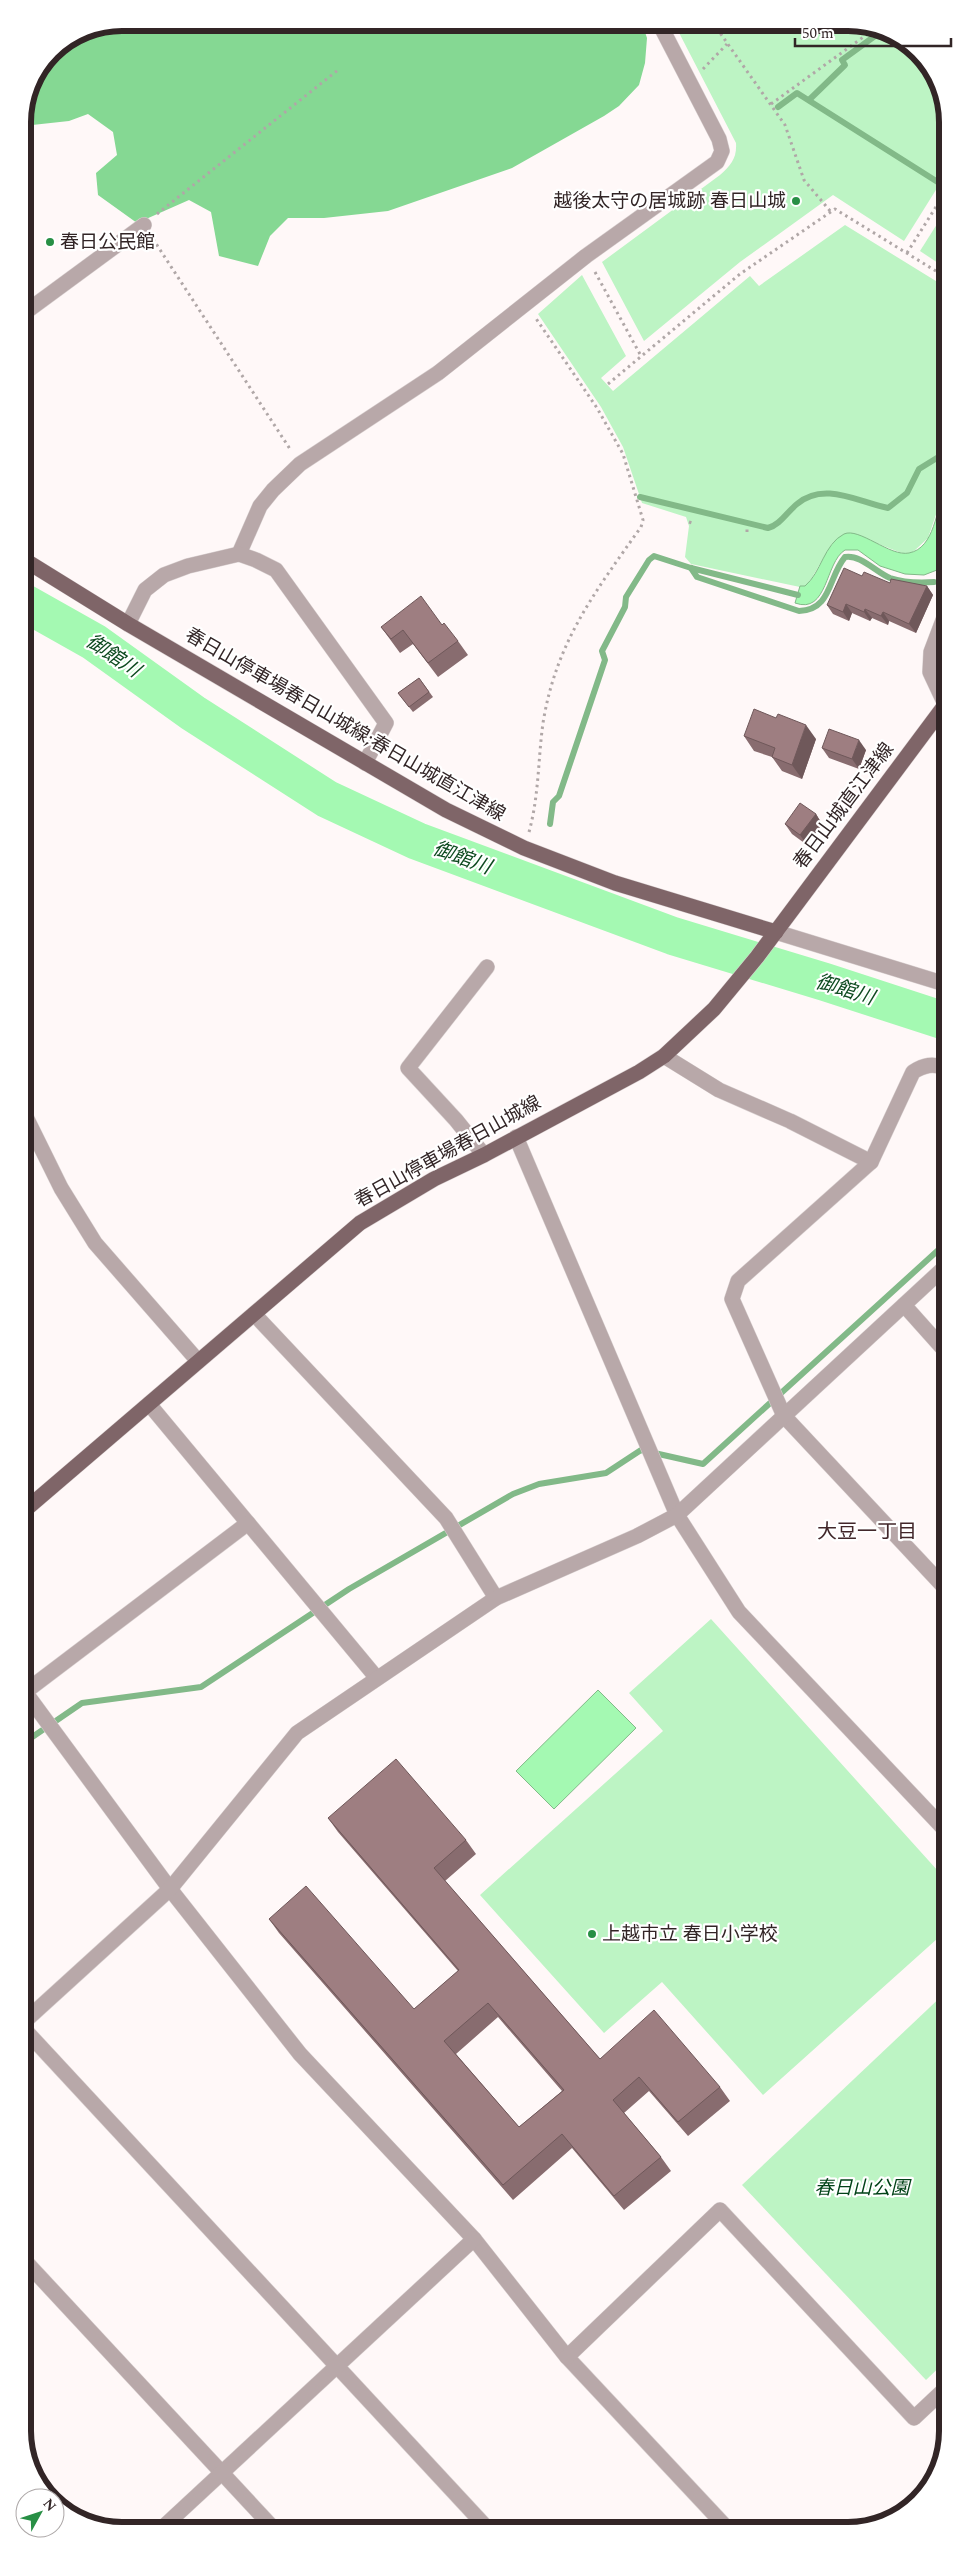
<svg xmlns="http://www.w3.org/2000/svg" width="970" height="2553" viewBox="0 0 970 2553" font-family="Spectral,'Noto Sans JP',serif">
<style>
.green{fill:#bdf4c4}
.forest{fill:#85d893}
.water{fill:#a4f9b2;stroke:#82b988}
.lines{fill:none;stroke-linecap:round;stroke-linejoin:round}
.stream{stroke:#82b988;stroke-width:6}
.river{stroke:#a4f9b2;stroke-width:38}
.minor-casing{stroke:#dad2d2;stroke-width:16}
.major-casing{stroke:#dad2d2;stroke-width:16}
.path{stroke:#b0a7a7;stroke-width:3;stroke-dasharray:2.5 4;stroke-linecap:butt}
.minor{stroke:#b8a8a9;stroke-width:15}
.major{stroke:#7f6568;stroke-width:15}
.wall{fill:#886c6f;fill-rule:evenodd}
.shaded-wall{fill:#6f585a}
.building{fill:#9e7e81;stroke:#6f585a;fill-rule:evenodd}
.poi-dot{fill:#288f45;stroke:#fff;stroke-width:2}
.labels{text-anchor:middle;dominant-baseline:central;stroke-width:4.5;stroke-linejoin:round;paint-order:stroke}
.poi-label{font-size:19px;fill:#322526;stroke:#fff;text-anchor:start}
.street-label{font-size:19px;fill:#322526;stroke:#fff}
.park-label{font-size:19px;font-style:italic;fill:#014217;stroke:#fff}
.water-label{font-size:20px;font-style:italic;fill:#0e4b20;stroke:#fff}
.neighbourhood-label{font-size:20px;fill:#42272a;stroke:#fff}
.rim{fill:none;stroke:#322526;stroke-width:6}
</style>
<rect width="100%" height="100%" fill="#fff8f8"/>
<g class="green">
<path d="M 674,23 L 855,23 L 913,47 L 944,96 L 944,188 L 939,185 L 904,241 L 833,195 L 740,262 L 644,341 L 602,262 L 720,175 C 731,165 737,158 736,143 Z"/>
<path d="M 944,213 L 944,267 L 920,251 Z"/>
<path d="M 845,225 L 944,286 L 945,488 L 928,538 L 913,552 L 904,554 L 853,534 L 844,534 L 831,545 L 810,581 L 807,586 L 800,587 L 691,564 L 685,557 L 689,526 L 686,517 L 642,503 L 623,447 L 601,407 L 538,314 L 582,275 L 626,356 L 601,378 L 613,391 L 750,276 L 759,286 Z"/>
<path d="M 711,1619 L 947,1881 L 947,1930 L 763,2095 L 662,1982 L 604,2033 L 480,1895 L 663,1731 L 629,1693 Z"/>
<path d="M 947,1991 L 947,2360 L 926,2380 L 742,2185 Z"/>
</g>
<path class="forest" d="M 122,23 L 642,23 L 647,38 L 645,63 L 639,85 L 619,106 L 604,116 L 512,168 L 388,211 L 324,218 L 288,218 L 270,236 L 258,266 L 219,256 L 211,212 L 189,200 L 137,223 L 98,195 L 96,173 L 117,155 L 113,132 L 88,114 L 69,121 L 23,126 C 23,86 47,46 84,30 C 95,25 110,25 122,23 Z"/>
<g class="water">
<path d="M 945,489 L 945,560 L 937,570 L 924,575 L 905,574 L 880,566 L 858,550 L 845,550 C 825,562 828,615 795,603 L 800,586 L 805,586 C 821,573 824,544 844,534 C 859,527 890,557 909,553 C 935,548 936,509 945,489 Z"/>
<path d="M 598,1690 L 636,1728 L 554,1809 L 516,1771 Z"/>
</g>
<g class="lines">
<g class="stream">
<path d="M 809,100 L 845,65 L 842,60 L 879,33"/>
<path d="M 778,107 L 797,93 L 944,186"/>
<path d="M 640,497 L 768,528 C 780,525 787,512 797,504 C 824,481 858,502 888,508 L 907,493 L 919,469 L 945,453"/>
<path d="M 691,568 L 697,577 L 799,611 C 832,610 828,577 845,557 C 860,554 876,572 890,578 C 905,583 919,583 934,582"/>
<path d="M 550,824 L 553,802 L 559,796 L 605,660 L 602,651 L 625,607 L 626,597 L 649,560 L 654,556 L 691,568 L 798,595"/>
<path d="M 25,1742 L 82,1703 L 201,1687 L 349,1589 L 513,1494 L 539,1484 L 606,1473 L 641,1450 L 703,1464 L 946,1243"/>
</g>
<path class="river" d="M 23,602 L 94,642 L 193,713 L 327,799 L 417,841 L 673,936 L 825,982 L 945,1021"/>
<defs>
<g id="minor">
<path d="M 23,314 L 144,225"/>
<path d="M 239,554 L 260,506 L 273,490 L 300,464 L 438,373 L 586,256 L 717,162 L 722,151 L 719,139 L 659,23"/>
<path d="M 945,615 L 931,652 L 930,672 L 945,704"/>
<path d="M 128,624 L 145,590 L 164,575 L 188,566 L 239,554 L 256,560 L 276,570 L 386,723 L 365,763"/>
<path d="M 776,932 L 945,984"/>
<path d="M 664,1056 L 719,1090 L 790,1121 L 871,1162"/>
<path d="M 945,1068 C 933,1063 924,1065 913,1072 L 871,1162 L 738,1281 L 732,1299 L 784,1416 L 946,1589"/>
<path d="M 24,1113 L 61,1188 L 95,1243 L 198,1361"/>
<path d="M 516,1137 L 677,1515 L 739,1612 L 947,1832"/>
<path d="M 484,1155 L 456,1120 L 408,1068 L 487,967"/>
<path d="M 904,1305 L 946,1352"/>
<path d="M 254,1314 L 446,1518 L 496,1598"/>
<path d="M 149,1404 L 376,1677"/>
<path d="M 25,1692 L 170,1889 L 300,2054 L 474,2239 L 567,2357 L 727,2528"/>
<path d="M 25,1692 L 248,1523"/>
<path d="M 25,2021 L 170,1889 L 297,1733 L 496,1598 L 637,1536 L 677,1515 L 946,1266"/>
<path d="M 25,2030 L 488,2529"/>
<path d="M 26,2262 L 275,2530"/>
<path d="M 567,2357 L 720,2210 L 914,2418 L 947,2387"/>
<path d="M 160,2530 L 474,2239"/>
</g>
<g id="major">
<path d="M 23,559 L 128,624 L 446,810 L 524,848 L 615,883 L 776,932"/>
<path d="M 25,1510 L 360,1223 L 434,1179 L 484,1155 L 639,1072 L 664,1056 L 714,1009 L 757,957 L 945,705"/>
</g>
</defs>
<use href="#minor" class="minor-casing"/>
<use href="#major" class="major-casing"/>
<g class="path">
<path d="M 713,23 L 785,125 L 804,180 L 831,212"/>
<path d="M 703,69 L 727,44"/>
<path d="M 771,104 L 873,30"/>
<path d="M 157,214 L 338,70"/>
<path d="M 153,239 L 290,449"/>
<path d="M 907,253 L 944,194"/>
<path d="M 595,272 L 641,356"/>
<path d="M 608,384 L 740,274 L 835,209 L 944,276"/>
<path d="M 689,522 L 692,523"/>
<path d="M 747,532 L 747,528"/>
<path d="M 529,832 C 539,796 538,759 543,723 C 556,642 595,592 641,527 L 643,520 L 623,454 L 597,408 L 535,317"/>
</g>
<use href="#minor" class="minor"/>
<use href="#major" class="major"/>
</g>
<g class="wall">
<path d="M 862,576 L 890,583 L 927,586 L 933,595 L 916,633 L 889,621 L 888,625 L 872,618 L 870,621 L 852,613 L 849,621 L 833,614 L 827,605 Z"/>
<path d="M 442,625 L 458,641 L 468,655 L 438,677 L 413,644 L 400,653 L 381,627 Z"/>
<path d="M 419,678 L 433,697 L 413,712 L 398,693 Z"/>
<path d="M 744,736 L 816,739 L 802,779 L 782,771 L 772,757 L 754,751 Z"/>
<path d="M 822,748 L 866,750 L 859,769 L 829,758 Z"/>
<path d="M 816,814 L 822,824 L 807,845 L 792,834 L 785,824 Z"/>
<path d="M 328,1818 L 466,1840 L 476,1854 L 445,1881 L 600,2059 L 720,2087 L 730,2101 L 688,2136 L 649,2091 L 624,2113 L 661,2157 L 671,2171 L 624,2210 L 572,2148 L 513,2200 L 279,1933 L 269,1919 L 414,2009 L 458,1971 L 338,1832 ZM 498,2017 L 562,2091 L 519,2127 L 456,2054 Z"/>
</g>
<g class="shaded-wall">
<path d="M 927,586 L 933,595 L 916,633 L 909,624 Z"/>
<path d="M 846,604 L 852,613 L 849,621 L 843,612 Z"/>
<path d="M 865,609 L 872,618 L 870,621 L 864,612 Z"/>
<path d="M 883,612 L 889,621 L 888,625 L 881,616 Z"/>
<path d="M 806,725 L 816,739 L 802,779 L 792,765 Z"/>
<path d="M 859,740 L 866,750 L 859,769 L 852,759 Z"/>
<path d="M 816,814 L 822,824 L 807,845 L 800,835 Z"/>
</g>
<g class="building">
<path d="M 844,568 L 862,576 L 864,572 L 890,583 L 891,579 L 927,586 L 909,624 L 883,612 L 881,616 L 865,609 L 864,612 L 846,604 L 843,612 L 827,605 Z"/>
<path d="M 421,596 L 442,625 L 444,623 L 458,641 L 428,663 L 403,630 L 391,639 L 381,627 Z"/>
<path d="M 419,678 L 429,692 L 409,707 L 398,693 Z"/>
<path d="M 754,709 L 776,718 L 778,714 L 806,725 L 792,765 L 772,757 L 775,748 L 744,736 Z"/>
<path d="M 829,729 L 859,740 L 852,759 L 822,748 Z"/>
<path d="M 800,803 L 816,814 L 800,835 L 785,824 Z"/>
<path d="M 396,1759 L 466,1840 L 434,1868 L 600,2059 L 654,2010 L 720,2087 L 678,2122 L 639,2077 L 613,2100 L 661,2157 L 614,2196 L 562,2134 L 503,2185 L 269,1919 L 306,1886 L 414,2009 L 459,1970 L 328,1818 ZM 488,2003 L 564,2090 L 519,2127 L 444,2041 Z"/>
</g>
<g class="poi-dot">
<circle cx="796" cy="201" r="5"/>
<circle cx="50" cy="242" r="5"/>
<circle cx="592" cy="1934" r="5"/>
</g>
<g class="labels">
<g class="poi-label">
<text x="786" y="201" text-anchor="end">越後太守の居城跡 春日山城</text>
<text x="60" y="242">春日公民館</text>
<text x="602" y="1934">上越市立 春日小学校</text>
</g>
<g class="street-label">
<text transform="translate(345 725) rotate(30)">春日山停車場春日山城線;春日山城直江津線</text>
<text transform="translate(844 806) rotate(-53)">春日山城直江津線</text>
<text transform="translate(448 1152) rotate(-29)">春日山停車場春日山城線</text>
</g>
<g class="park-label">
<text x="862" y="2188">春日山公園</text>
</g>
<g class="water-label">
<text transform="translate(113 656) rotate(34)">御館川</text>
<text transform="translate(462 858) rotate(20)">御館川</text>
<text transform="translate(845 990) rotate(17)">御館川</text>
</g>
<g class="neighbourhood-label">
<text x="867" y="1532">大豆一丁目</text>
</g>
</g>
<path d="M0 0H970V2553H0ZM122 31H848A91 91 0 0 1 939 122V2431A91 91 0 0 1 848 2522H122A91 91 0 0 1 31 2431V122A91 91 0 0 1 122 31Z" fill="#fff" fill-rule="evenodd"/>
<path class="rim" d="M122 31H848A91 91 0 0 1 939 122V2431A91 91 0 0 1 848 2522H122A91 91 0 0 1 31 2431V122A91 91 0 0 1 122 31Z"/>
<g transform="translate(40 2513) rotate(50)"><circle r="24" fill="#ffffff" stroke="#ada8a8"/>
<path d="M0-4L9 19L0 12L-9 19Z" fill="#288f45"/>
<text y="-8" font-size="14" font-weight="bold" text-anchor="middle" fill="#322526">N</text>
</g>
<path d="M795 38v8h156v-8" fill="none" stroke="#322526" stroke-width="2.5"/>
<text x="802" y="38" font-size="15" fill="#322526" stroke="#ffffff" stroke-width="4" paint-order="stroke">50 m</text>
</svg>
